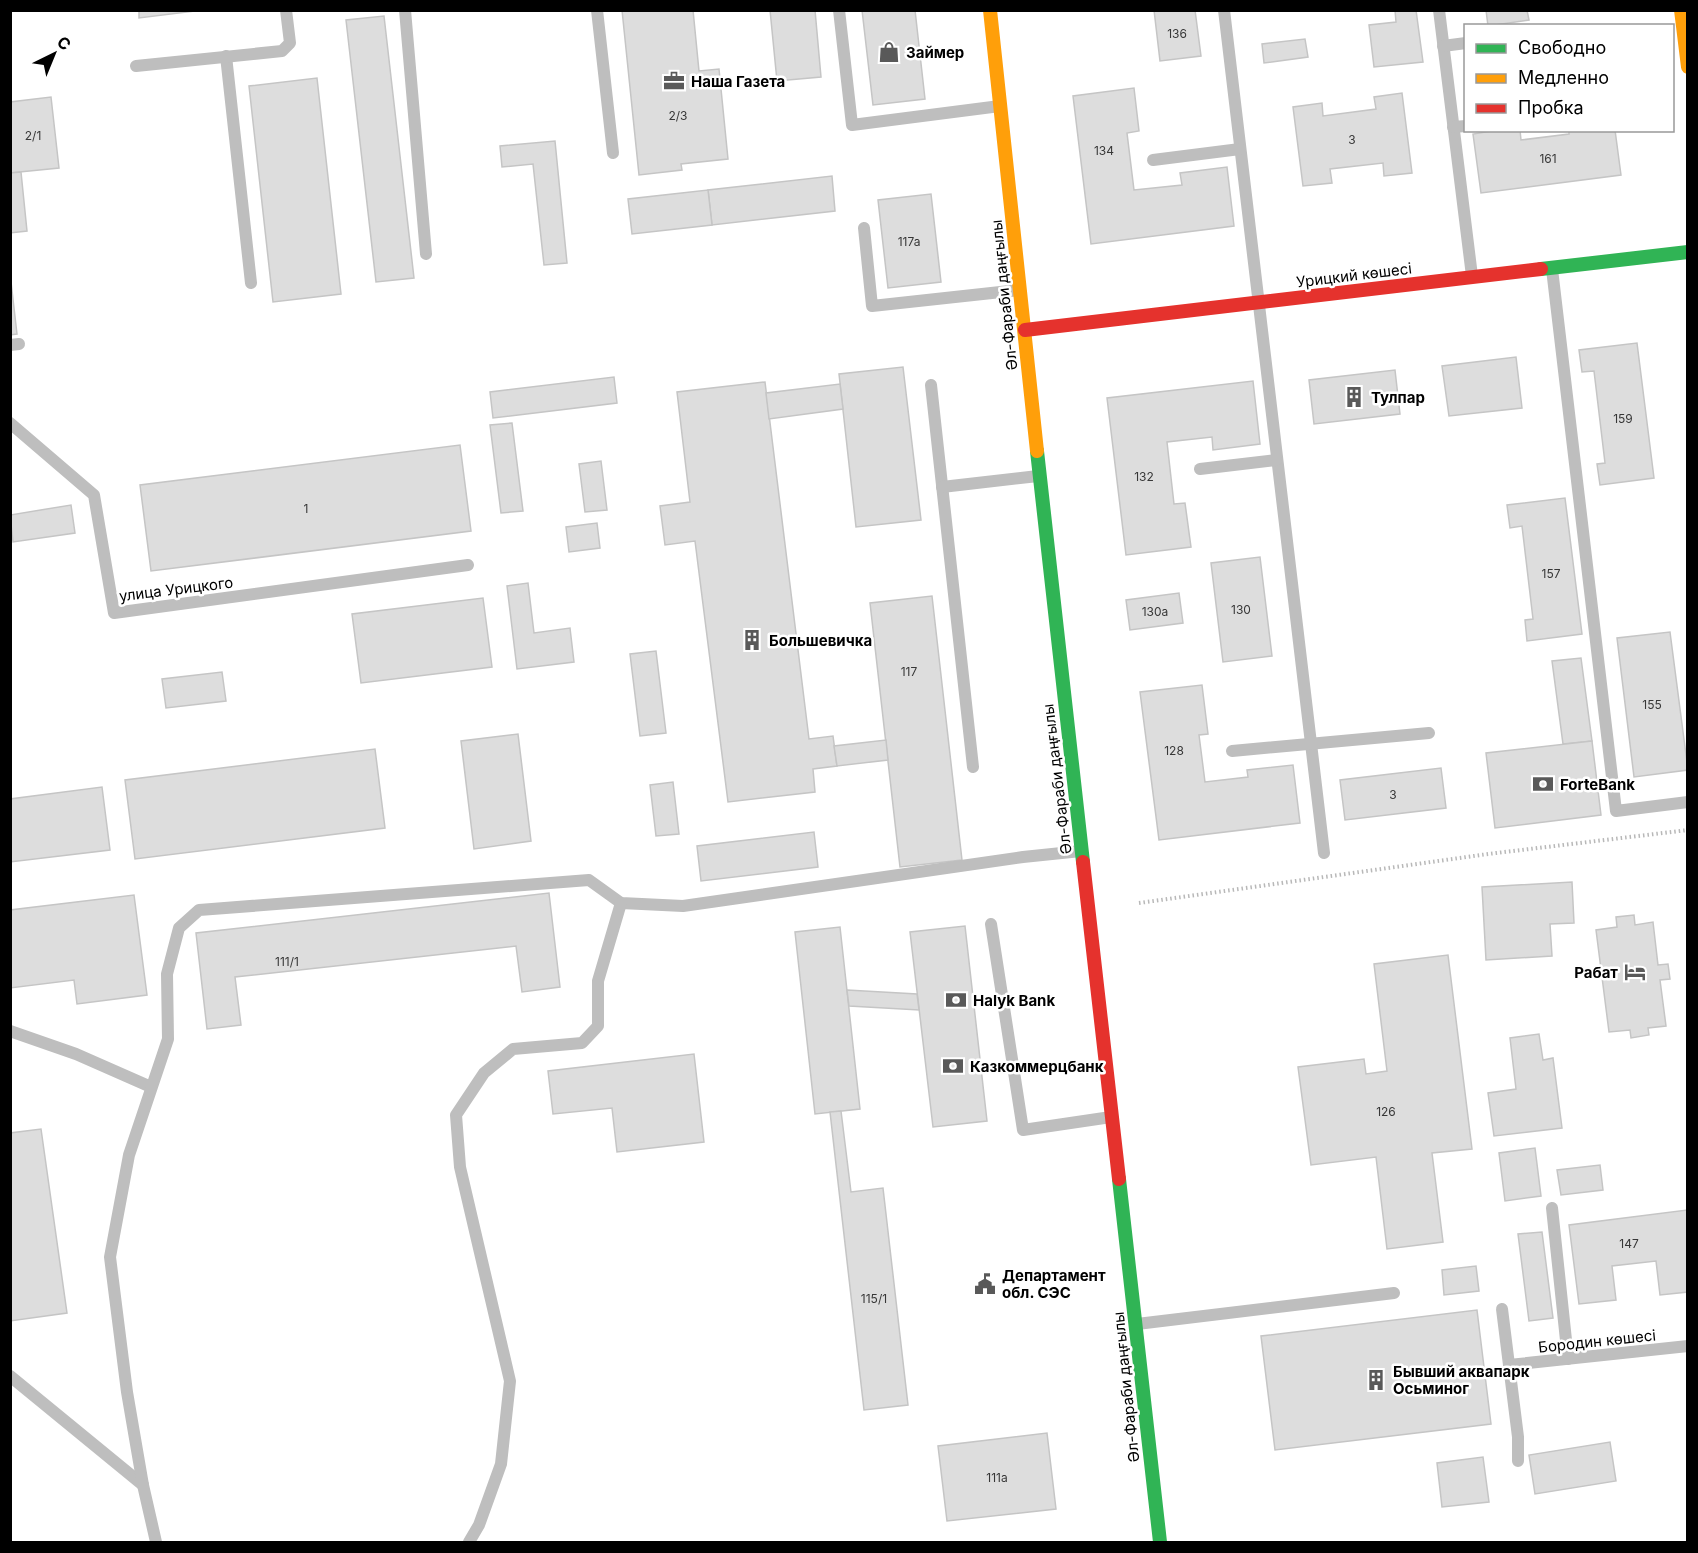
<svg xmlns="http://www.w3.org/2000/svg" width="1698" height="1553" viewBox="0 0 1698 1553" font-family="Inter,sans-serif">
<style>
.building{fill:#ddd;stroke:#c5c5c5;stroke-width:1.5}
.lines{fill:none;stroke-linecap:round;stroke-linejoin:round}
.path{stroke:#b8b8b8;stroke-width:4;stroke-dasharray:1.5 3;stroke-linecap:butt}
.lane{stroke:#bebebe;stroke-width:12}
.fast{stroke:#30b455;stroke-width:14}
.slow{stroke:#ff9f0a;stroke-width:14}
.jam{stroke:#e5322d;stroke-width:14}
.labels{text-anchor:middle;dominant-baseline:central;stroke-width:5;stroke-linejoin:round;paint-order:stroke}
.number-label{font-size:12px;fill:#373737}
.poi-label{font-size:15px;font-weight:bold;fill:#000;stroke:#fff;text-anchor:start}
.street-label{font-size:15px;fill:#000;stroke:#fff}
</style>
<rect width="100%" height="100%" fill="#fff"/>
<g class="building">
<path d="M 139,10 L 203,10 L 139,18 Z"/>
<path d="M 622,10 L 693,10 L 699,71 L 719,69 L 728,159 L 681,164 L 682,170 L 639,175 Z"/>
<path d="M 770,10 L 815,10 L 821,77 L 777,81 Z"/>
<path d="M 862,10 L 915,10 L 925,99 L 873,105 Z"/>
<path d="M 1154,10 L 1195,10 L 1201,56 L 1160,61 Z"/>
<path d="M 1395,10 L 1416,10 L 1423,62 L 1374,67 L 1369,25 L 1396,22 Z"/>
<path d="M 1486,10 L 1527,10 L 1529,20 L 1488,26 Z"/>
<path d="M 384,16 L 414,278 L 376,282 L 346,20 Z"/>
<path d="M 1305,39 L 1308,57 L 1264,63 L 1262,44 Z"/>
<path d="M 317,78 L 341,294 L 273,302 L 249,86 Z"/>
<path d="M 1134,88 L 1139,131 L 1127,133 L 1134,190 L 1182,185 L 1180,173 L 1227,167 L 1234,226 L 1091,244 L 1073,96 Z"/>
<path d="M 1402,93 L 1412,173 L 1384,176 L 1383,163 L 1330,169 L 1332,183 L 1303,186 L 1293,107 L 1322,103 L 1323,116 L 1376,109 L 1374,97 Z"/>
<path d="M 51,97 L 59,168 L 10,173 L 10,102 Z"/>
<path d="M 1498,130 L 1520,130 L 1521,140 L 1569,134 L 1569,130 L 1615,130 L 1621,175 L 1481,193 L 1473,134 Z"/>
<path d="M 555,141 L 567,263 L 544,265 L 533,164 L 502,167 L 500,146 Z"/>
<path d="M 21,172 L 27,231 L 10,233 L 10,173 Z"/>
<path d="M 832,176 L 835,211 L 712,225 L 708,190 Z"/>
<path d="M 708,190 L 712,225 L 632,234 L 628,199 Z"/>
<path d="M 931,194 L 941,282 L 888,288 L 878,200 Z"/>
<path d="M 10,273 L 17,334 L 10,335 Z"/>
<path d="M 1637,343 L 1654,478 L 1600,485 L 1597,464 L 1605,463 L 1594,371 L 1582,372 L 1579,350 Z"/>
<path d="M 1516,357 L 1522,408 L 1449,416 L 1442,366 Z"/>
<path d="M 903,367 L 921,520 L 856,527 L 839,374 Z"/>
<path d="M 1395,370 L 1400,414 L 1314,424 L 1309,380 Z"/>
<path d="M 614,377 L 617,403 L 493,418 L 490,392 Z"/>
<path d="M 1253,381 L 1260,444 L 1213,450 L 1212,437 L 1167,442 L 1174,504 L 1185,503 L 1191,547 L 1126,555 L 1107,398 Z"/>
<path d="M 765,382 L 809,739 L 833,736 L 837,766 L 813,769 L 815,792 L 728,802 L 695,541 L 665,545 L 660,506 L 690,502 L 677,392 Z"/>
<path d="M 840,384 L 843,409 L 769,419 L 766,393 Z"/>
<path d="M 512,423 L 523,511 L 501,513 L 490,425 Z"/>
<path d="M 460,445 L 471,531 L 151,571 L 140,485 Z"/>
<path d="M 601,461 L 607,510 L 585,512 L 579,464 Z"/>
<path d="M 1565,498 L 1582,634 L 1527,641 L 1525,620 L 1533,619 L 1522,526 L 1510,528 L 1507,505 Z"/>
<path d="M 71,505 L 75,533 L 13,542 L 10,515 Z"/>
<path d="M 597,523 L 600,548 L 569,552 L 566,527 Z"/>
<path d="M 1260,557 L 1272,656 L 1223,662 L 1211,563 Z"/>
<path d="M 528,583 L 534,633 L 570,628 L 574,662 L 517,669 L 507,586 Z"/>
<path d="M 1179,593 L 1183,623 L 1130,630 L 1126,600 Z"/>
<path d="M 932,596 L 962,860 L 900,867 L 870,603 Z"/>
<path d="M 483,598 L 492,667 L 361,683 L 352,614 Z"/>
<path d="M 1670,632 L 1688,770 L 1634,777 L 1617,638 Z"/>
<path d="M 656,651 L 666,733 L 640,736 L 630,654 Z"/>
<path d="M 1581,658 L 1592,741 L 1563,744 L 1552,661 Z"/>
<path d="M 222,672 L 226,701 L 166,708 L 162,679 Z"/>
<path d="M 1202,685 L 1208,734 L 1199,735 L 1205,782 L 1248,777 L 1247,770 L 1293,765 L 1300,823 L 1159,840 L 1140,692 Z"/>
<path d="M 518,734 L 531,841 L 474,849 L 461,741 Z"/>
<path d="M 886,740 L 888,760 L 837,766 L 834,746 Z"/>
<path d="M 1592,741 L 1601,815 L 1495,828 L 1486,753 Z"/>
<path d="M 375,749 L 385,828 L 135,859 L 125,780 Z"/>
<path d="M 1441,768 L 1446,808 L 1345,820 L 1340,780 Z"/>
<path d="M 673,782 L 679,834 L 656,836 L 650,785 Z"/>
<path d="M 102,787 L 110,850 L 10,862 L 10,799 Z"/>
<path d="M 814,832 L 818,867 L 701,881 L 697,846 Z"/>
<path d="M 1572,882 L 1574,923 L 1550,924 L 1552,956 L 1486,960 L 1482,887 Z"/>
<path d="M 549,893 L 560,987 L 522,992 L 516,946 L 235,977 L 241,1025 L 207,1029 L 196,933 Z"/>
<path d="M 134,895 L 147,995 L 77,1004 L 74,980 L 10,988 L 10,910 Z"/>
<path d="M 1634,915 L 1635,925 L 1653,922 L 1658,965 L 1668,964 L 1670,979 L 1660,980 L 1666,1026 L 1648,1028 L 1649,1035 L 1631,1038 L 1630,1030 L 1609,1032 L 1596,930 L 1617,927 L 1616,917 Z"/>
<path d="M 965,926 L 987,1121 L 933,1127 L 910,932 Z"/>
<path d="M 840,927 L 860,1109 L 815,1114 L 795,932 Z"/>
<path d="M 1448,955 L 1472,1149 L 1432,1153 L 1443,1242 L 1387,1249 L 1376,1157 L 1311,1165 L 1298,1067 L 1364,1059 L 1366,1074 L 1387,1071 L 1374,964 Z"/>
<path d="M 847,990 L 917,994 L 919,1010 L 849,1006 Z"/>
<path d="M 1539,1034 L 1543,1060 L 1553,1058 L 1562,1128 L 1494,1136 L 1488,1093 L 1516,1089 L 1510,1038 Z"/>
<path d="M 694,1054 L 704,1142 L 617,1152 L 612,1108 L 553,1114 L 548,1071 Z"/>
<path d="M 841,1111 L 851,1192 L 883,1188 L 908,1405 L 864,1410 L 830,1112 Z"/>
<path d="M 41,1129 L 67,1313 L 10,1321 L 10,1133 Z"/>
<path d="M 1535,1148 L 1541,1196 L 1505,1201 L 1499,1153 Z"/>
<path d="M 1600,1165 L 1603,1190 L 1561,1195 L 1557,1170 Z"/>
<path d="M 1687,1210 L 1688,1292 L 1660,1295 L 1656,1261 L 1612,1266 L 1616,1300 L 1579,1304 L 1569,1225 Z"/>
<path d="M 1542,1232 L 1553,1318 L 1529,1321 L 1518,1234 Z"/>
<path d="M 1476,1266 L 1479,1291 L 1444,1295 L 1442,1270 Z"/>
<path d="M 1477,1310 L 1491,1424 L 1275,1450 L 1261,1336 Z"/>
<path d="M 1047,1433 L 1056,1509 L 947,1521 L 938,1446 Z"/>
<path d="M 1610,1442 L 1616,1481 L 1535,1494 L 1529,1455 Z"/>
<path d="M 1483,1457 L 1489,1502 L 1442,1507 L 1437,1463 Z"/>
</g>
<g class="lines">
<path class="path" d="M 1139,903 L 1488,854 L 1688,830"/>
<g class="lane">
<path d="M 405,10 L 426,254"/>
<path d="M 597,10 L 613,153"/>
<path d="M 839,10 L 852,125 L 1000,106"/>
<path d="M 1224,10 L 1324,853"/>
<path d="M 1439,10 L 1472,276"/>
<path d="M 1443,46 L 1466,43"/>
<path d="M 226,56 L 251,283"/>
<path d="M 136,66 L 282,51 L 290,43 L 286,10"/>
<path d="M 1453,127 L 1466,126"/>
<path d="M 1153,160 L 1240,149"/>
<path d="M 864,228 L 872,306 L 1019,290"/>
<path d="M 1552,269 L 1616,811 L 1688,802"/>
<path d="M 10,345 L 19,344"/>
<path d="M 931,385 L 973,767"/>
<path d="M 10,423 L 94,495 L 114,613 L 468,565"/>
<path d="M 1200,469 L 1276,460"/>
<path d="M 942,487 L 1038,476"/>
<path d="M 1232,751 L 1429,733"/>
<path d="M 991,924 L 1023,1130 L 1111,1117"/>
<path d="M 10,1031 L 76,1054 L 151,1087"/>
<path d="M 1552,1208 L 1568,1359"/>
<path d="M 1502,1309 L 1518,1437 L 1518,1461"/>
<path d="M 1137,1324 L 1394,1293"/>
<path d="M 1509,1365 L 1688,1346"/>
<path d="M 10,1376 L 143,1485"/>
<path d="M 156,1542 L 143,1485 L 127,1392 L 110,1257 L 129,1155 L 168,1039 L 167,974 L 179,928 L 199,910 L 589,880 L 621,903 L 683,906 L 1023,857 L 1081,851"/>
<path d="M 469,1542 L 479,1525 L 501,1464 L 510,1381 L 460,1167 L 456,1115 L 484,1073 L 513,1049 L 582,1043 L 598,1026 L 598,981 L 621,903"/>
</g>
<g class="fast">
<path d="M 1541,269 L 1688,252"/>
<path d="M 1037,451 L 1083,862"/>
<path d="M 1119,1179 L 1160,1542"/>
</g>
<g class="slow">
<path d="M 990,10 L 1037,451"/>
<path d="M 1681,10 L 1688,67"/>
</g>
<g class="jam">
<path d="M 1025,330 L 1541,269"/>
<path d="M 1083,862 L 1119,1179"/>
</g>
</g>
<defs>
<symbol id="shop-bare" viewBox="-9 -9 18 18"><path d="M-5-2.5h2.3a2.7 3.5 0 0 1 5.4 0H5L5.5 6h-11ZM-1.5-2.5h3a1.5 2.3 0 0 0-3 0Z" fill="#595959" stroke="#fff" stroke-width="2.5" paint-order="stroke"/></symbol>
<symbol id="office-bare" viewBox="-9 -9 18 18"><path d="M-6-3h4V-5.5h4V-3h4V5H-6ZM-1-4.5V-3h2v-1.5ZM-6 0V1H6V0Z" fill="#595959" stroke="#fff" stroke-width="2.5" paint-order="stroke"/></symbol>
<symbol id="building-bare" viewBox="-9 -9 18 18"><path d="M-4-6H4V6H1V3H-1V6H-4ZM-2.5-4.3h1.7v1.8h-1.7ZM.8-4.3h1.7v1.8H.8ZM-2.5-1h1.7V.8h-1.7ZM.8-1h1.7V.8H.8Z" fill="#595959" stroke="#fff" stroke-width="2.5" paint-order="stroke"/></symbol>
<symbol id="bank-bare" viewBox="-9 -9 18 18"><path d="M-6-4H6V4H-6ZM0-2.3a2.3 2.3 0 1 0 0 4.6a2.3 2.3 0 1 0 0-4.6Z" fill="#595959" stroke="#fff" stroke-width="2.5" paint-order="stroke"/></symbol>
<symbol id="hotel-bare" viewBox="-9 -9 18 18"><path d="M-6-4.5h1.5V1H6V5H4.5V3h-9V5H-6ZM-4 0a1.8 1.8 0 1 1 3.6 0ZM.5 0V-2.5h3Q6-2.5 6 0Z" fill="#595959" stroke="#fff" stroke-width="2.5" paint-order="stroke"/></symbol>
<symbol id="civic-bare" viewBox="-9 -9 18 18"><path d="M-.6-6.5H3V-4.5H.6V-3L4-1V1h2V6H-6V1h2V-1L-.6-3ZM-1.2 2.5V6h2.4V2.5Z" fill="#595959" stroke="#fff" stroke-width="2.5" paint-order="stroke"/></symbol>
</defs>
<g fill-rule="evenodd">
<use href="#shop-bare" x="874" y="37" width="30" height="30"/>
<use href="#office-bare" x="659" y="66" width="30" height="30"/>
<use href="#building-bare" x="1339" y="382" width="30" height="30"/>
<use href="#building-bare" x="737" y="625" width="30" height="30"/>
<use href="#bank-bare" x="1528" y="769" width="30" height="30"/>
<use href="#hotel-bare" x="1620" y="957" width="30" height="30"/>
<use href="#bank-bare" x="941" y="985" width="30" height="30"/>
<use href="#bank-bare" x="938" y="1051" width="30" height="30"/>
<use href="#civic-bare" x="970" y="1269" width="30" height="30"/>
<use href="#building-bare" x="1361" y="1365" width="30" height="30"/>
</g>
<g class="labels">
<g class="number-label">
<text x="1177" y="33">136</text>
<text x="678" y="115">2/3</text>
<text x="33" y="135">2/1</text>
<text x="1352" y="139">3</text>
<text x="1104" y="150">134</text>
<text x="1548" y="158">161</text>
<text x="909" y="241">117а</text>
<text x="1623" y="418">159</text>
<text x="1144" y="476">132</text>
<text x="306" y="508">1</text>
<text x="1551" y="573">157</text>
<text x="1241" y="609">130</text>
<text x="1155" y="611">130а</text>
<text x="909" y="671">117</text>
<text x="1652" y="704">155</text>
<text x="1174" y="750">128</text>
<text x="1393" y="794">3</text>
<text x="287" y="961">111/1</text>
<text x="1386" y="1111">126</text>
<text x="1629" y="1243">147</text>
<text x="874" y="1298">115/1</text>
<text x="997" y="1477">111а</text>
</g>
<g class="poi-label">
<text x="906" y="52">Займер</text>
<text x="691" y="81">Наша Газета</text>
<text x="1371" y="397">Тулпар</text>
<text x="769" y="640">Большевичка</text>
<text x="1560" y="784">ForteBank</text>
<text x="1618" y="972" text-anchor="end">Рабат</text>
<text x="973" y="1000">Halyk Bank</text>
<text x="970" y="1066">Казкоммерцбанк</text>
<text x="1002" y="1275">Департамент<tspan x="1002" dy="17">обл. СЭС</tspan></text>
<text x="1393" y="1371">Бывший аквапарк<tspan x="1393" dy="17">Осьминог</tspan></text>
</g>
<g class="street-label">
<text transform="translate(1354 275) rotate(-7)">Урицкий көшесі</text>
<text transform="translate(1004 295) rotate(-96)">Әл-Фараби даңғылы</text>
<text transform="translate(176 589) rotate(-7)">улица Урицкого</text>
<text transform="translate(1057 779) rotate(-97)">Әл-Фараби даңғылы</text>
<text transform="translate(1597 1341) rotate(-6)">Бородин көшесі</text>
<text transform="translate(1126 1387) rotate(-96)">Әл-Фараби даңғылы</text>
</g>
</g>
<rect width="1698" height="1553" fill="none" stroke="#000000" stroke-width="24"/>
<rect x="1464" y="24" width="210" height="108" fill="#ffffff" stroke="#999999" stroke-width="1.5"/>
<rect x="1476" y="44" width="30" height="9" fill="#30b455" stroke="#999999" stroke-width="1.5"/>
<text x="1518" y="54" font-size="18" fill="#000000">Свободно</text>
<rect x="1476" y="74" width="30" height="9" fill="#ff9f0a" stroke="#999999" stroke-width="1.5"/>
<text x="1518" y="84" font-size="18" fill="#000000">Медленно</text>
<rect x="1476" y="104" width="30" height="9" fill="#e5322d" stroke="#999999" stroke-width="1.5"/>
<text x="1518" y="114" font-size="18" fill="#000000">Пробка</text>
<g transform="translate(54 54) rotate(43)" stroke="#ffffff" stroke-width="4.5" paint-order="stroke">
<path d="M0-4.5L10 22L0 15L-10 22Z" fill="#000000"/>
<text y="-9" font-size="16" font-weight="bold" text-anchor="middle" fill="#000000">С</text>
</g>
</svg>
